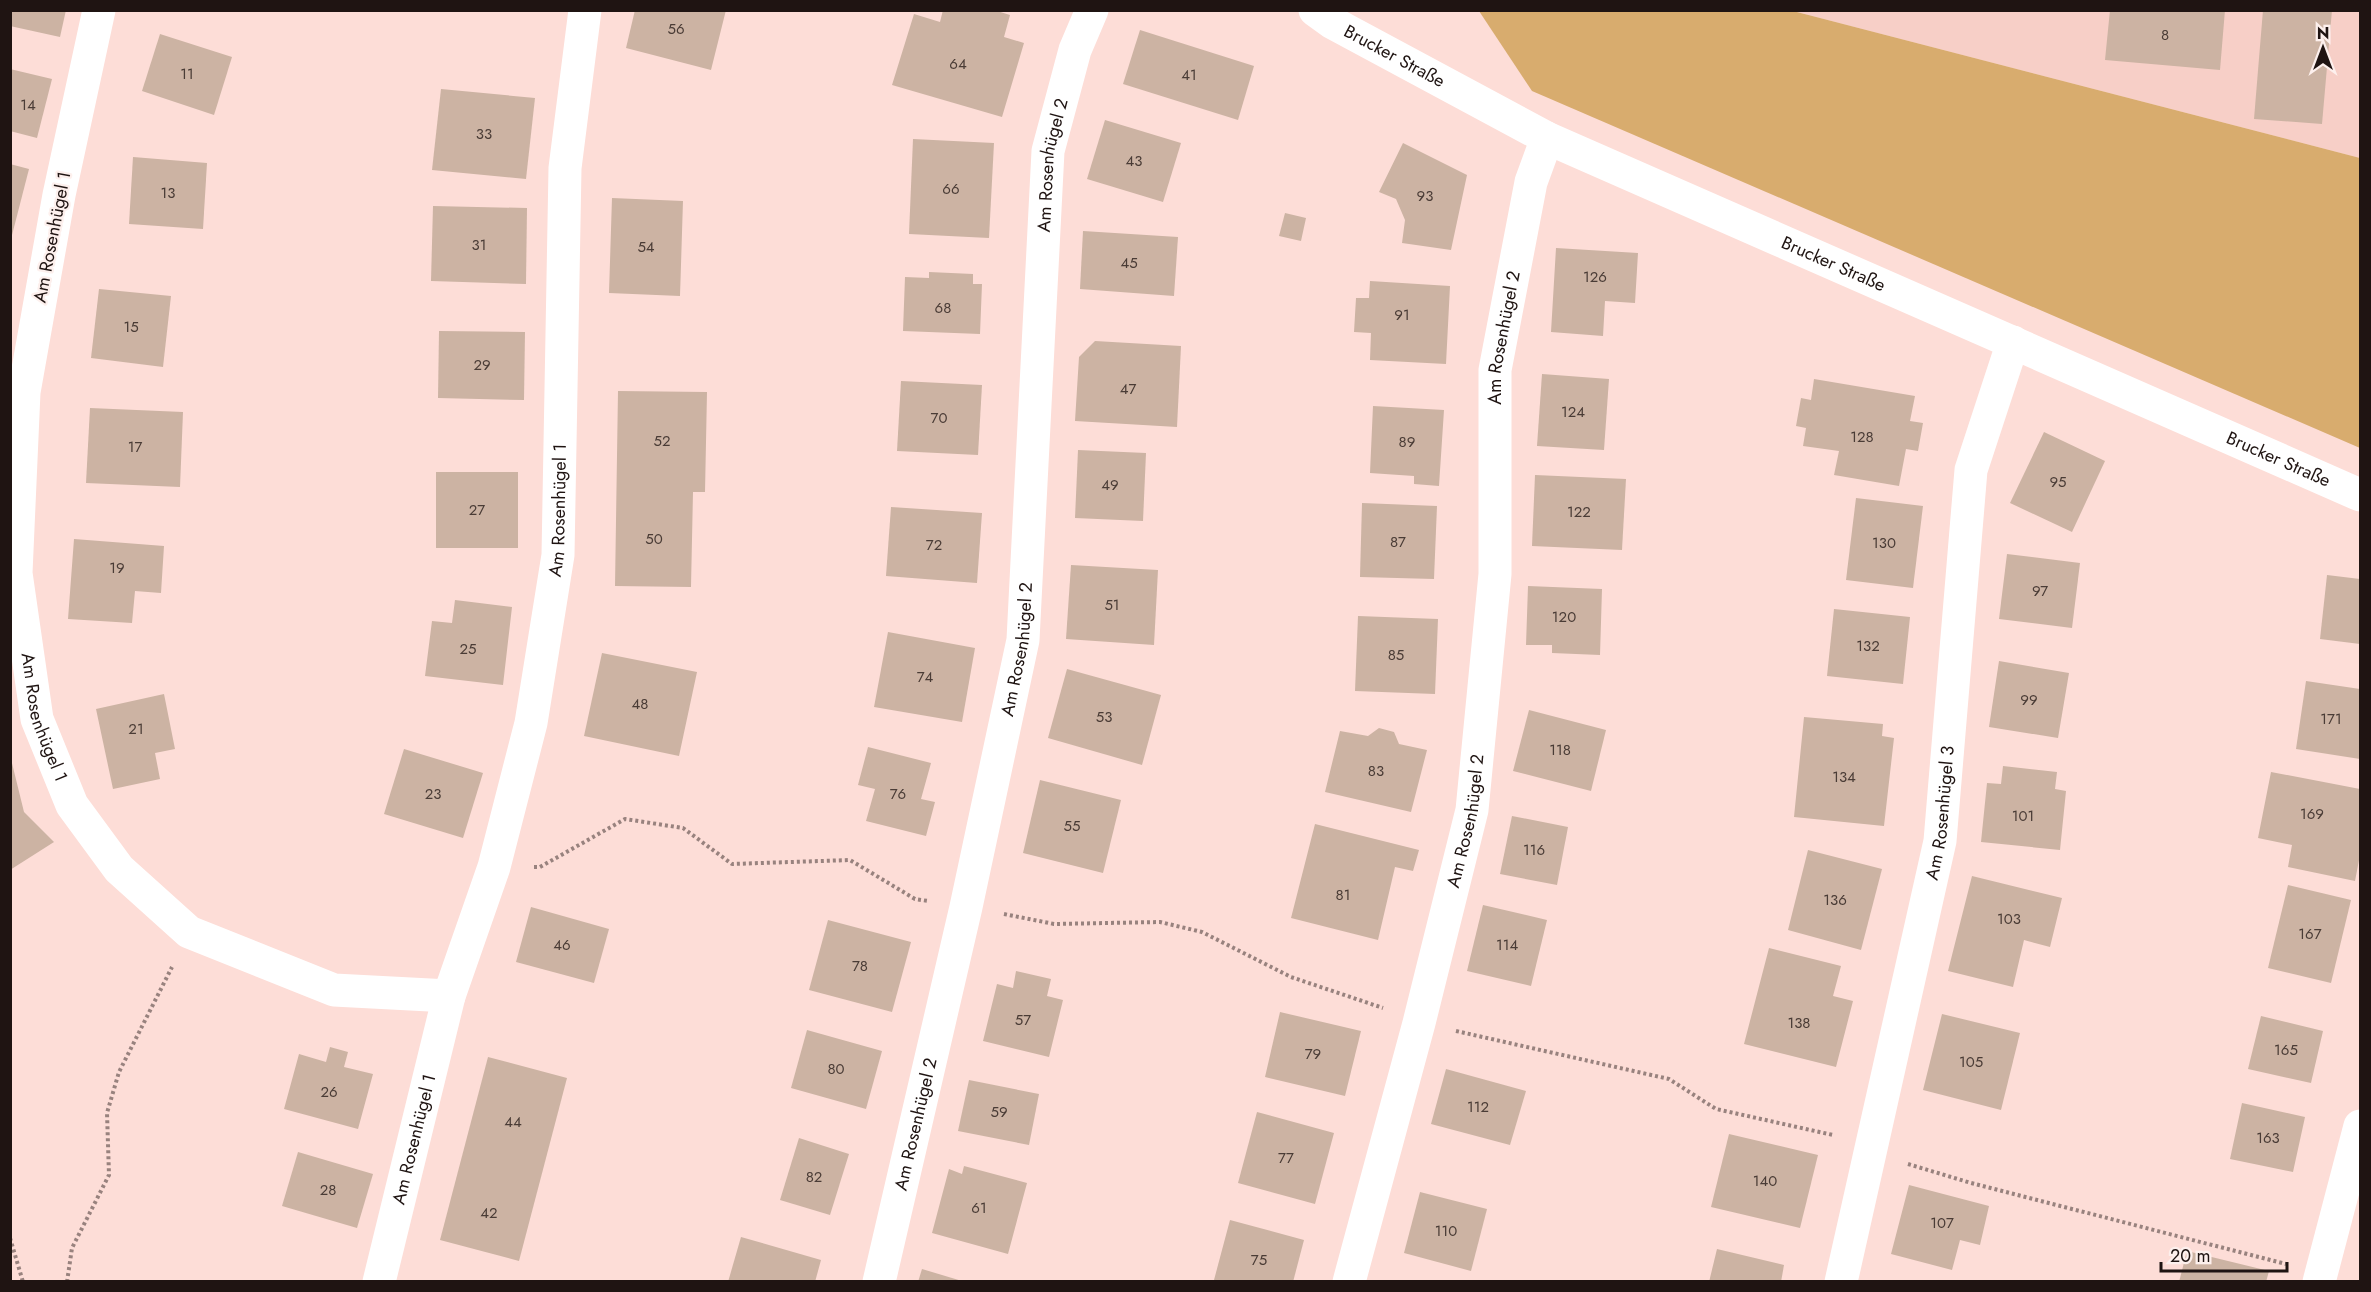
<svg xmlns="http://www.w3.org/2000/svg" width="2371" height="1292" viewBox="0 0 2371 1292" font-family="Jost,sans-serif">
<style>
.built{fill:#f7cfc7}
.green{fill:#d8ac6e}
.building{fill:#ccb3a3}
.lines{fill:none;stroke-linecap:round;stroke-linejoin:round}
.path{stroke:#98827e;stroke-width:4;stroke-dasharray:3 3;stroke-linecap:butt}
.street{stroke:#fff;stroke-width:33}
.labels{text-anchor:middle;dominant-baseline:central;stroke-width:4.5;stroke-linejoin:round;paint-order:stroke}
.number-label{font-size:15px;fill:#4a3c36}
.street-label{font-size:18px;fill:#1f1412;stroke:#fdf0ed}
</style>
<rect width="100%" height="100%" fill="#fdddd7"/>
<path class="built" d="M 1793,11 L 2360,11 L 2360,158 Z"/>
<path class="green" d="M 1479,11 L 1793,11 L 2360,158 L 2360,448 L 1532,91 Z"/>
<g class="building">
<path d="M 10,10 L 66,10 L 60,37 L 10,26 Z"/>
<path d="M 635,10 L 726,10 L 711,70 L 626,48 Z"/>
<path d="M 943,10 L 994,10 L 1010,15 L 1004,37 L 1024,43 L 1002,117 L 892,85 L 914,14 L 940,22 Z"/>
<path d="M 2110,10 L 2225,10 L 2220,70 L 2105,60 Z"/>
<path d="M 2263,10 L 2332,10 L 2322,124 L 2254,119 Z"/>
<path d="M 1140,30 L 1254,66 L 1238,120 L 1123,84 Z"/>
<path d="M 160,34 L 232,57 L 214,115 L 142,91 Z"/>
<path d="M 10,69 L 52,79 L 37,138 L 10,131 Z"/>
<path d="M 441,89 L 535,98 L 526,179 L 432,170 Z"/>
<path d="M 1105,120 L 1181,143 L 1163,202 L 1087,179 Z"/>
<path d="M 913,139 L 994,143 L 989,238 L 909,234 Z"/>
<path d="M 1403,143 L 1467,175 L 1451,250 L 1402,243 L 1405,220 L 1396,199 L 1379,192 Z"/>
<path d="M 133,157 L 207,163 L 203,229 L 129,224 Z"/>
<path d="M 10,164 L 29,169 L 11,239 L 10,239 Z"/>
<path d="M 612,198 L 683,201 L 680,296 L 609,293 Z"/>
<path d="M 433,206 L 527,208 L 526,284 L 431,281 Z"/>
<path d="M 1285,213 L 1306,218 L 1301,241 L 1279,236 Z"/>
<path d="M 1083,231 L 1178,237 L 1174,296 L 1080,289 Z"/>
<path d="M 1556,248 L 1638,253 L 1635,303 L 1605,301 L 1603,336 L 1551,332 Z"/>
<path d="M 929,272 L 973,274 L 973,284 L 982,284 L 980,334 L 903,331 L 905,277 L 929,278 Z"/>
<path d="M 1370,281 L 1450,286 L 1446,364 L 1370,360 L 1371,333 L 1354,332 L 1356,298 L 1369,298 Z"/>
<path d="M 99,289 L 171,296 L 163,367 L 91,358 Z"/>
<path d="M 439,331 L 525,332 L 524,400 L 438,398 Z"/>
<path d="M 1095,341 L 1181,346 L 1177,427 L 1075,421 L 1079,357 Z"/>
<path d="M 1542,374 L 1609,379 L 1604,450 L 1537,446 Z"/>
<path d="M 1814,379 L 1915,396 L 1910,421 L 1923,423 L 1918,451 L 1906,449 L 1899,486 L 1834,475 L 1839,451 L 1803,446 L 1806,428 L 1796,426 L 1801,398 L 1811,400 Z"/>
<path d="M 901,381 L 982,385 L 978,455 L 897,451 Z"/>
<path d="M 618,391 L 707,392 L 705,492 L 693,492 L 691,587 L 615,586 Z"/>
<path d="M 1373,406 L 1444,410 L 1439,486 L 1414,484 L 1414,476 L 1370,473 Z"/>
<path d="M 90,408 L 183,412 L 180,487 L 86,483 Z"/>
<path d="M 2044,432 L 2105,461 L 2072,532 L 2010,503 Z"/>
<path d="M 1078,450 L 1146,453 L 1143,521 L 1075,518 Z"/>
<rect x="436" y="472" width="82" height="76"/>
<path d="M 1535,475 L 1626,479 L 1622,550 L 1532,546 Z"/>
<path d="M 1856,498 L 1923,506 L 1913,588 L 1846,580 Z"/>
<path d="M 1362,503 L 1437,506 L 1434,579 L 1360,577 Z"/>
<path d="M 891,507 L 982,513 L 977,583 L 886,576 Z"/>
<path d="M 74,539 L 164,546 L 161,593 L 135,591 L 132,623 L 68,619 Z"/>
<path d="M 2007,554 L 2080,563 L 2072,628 L 1999,619 Z"/>
<path d="M 1071,565 L 1158,570 L 1154,645 L 1066,639 Z"/>
<path d="M 2327,575 L 2360,579 L 2360,644 L 2320,639 Z"/>
<path d="M 1528,586 L 1602,589 L 1600,655 L 1552,653 L 1552,645 L 1526,645 Z"/>
<path d="M 455,600 L 512,607 L 503,685 L 425,676 L 432,621 L 452,623 Z"/>
<path d="M 1834,609 L 1910,617 L 1903,684 L 1827,676 Z"/>
<path d="M 1358,616 L 1438,619 L 1435,694 L 1355,691 Z"/>
<path d="M 888,632 L 975,648 L 962,722 L 874,707 Z"/>
<path d="M 602,653 L 697,672 L 679,756 L 584,736 Z"/>
<path d="M 1999,661 L 2069,673 L 2058,738 L 1989,727 Z"/>
<path d="M 1067,669 L 1161,695 L 1142,765 L 1048,738 Z"/>
<path d="M 2306,681 L 2360,689 L 2360,759 L 2296,749 Z"/>
<path d="M 164,694 L 175,749 L 155,753 L 160,779 L 113,789 L 96,709 Z"/>
<path d="M 1529,710 L 1606,730 L 1591,791 L 1513,771 Z"/>
<path d="M 1804,717 L 1883,724 L 1882,736 L 1894,738 L 1884,826 L 1794,817 Z"/>
<path d="M 1379,728 L 1394,732 L 1399,744 L 1427,750 L 1411,812 L 1325,792 L 1340,731 L 1368,736 Z"/>
<path d="M 868,747 L 931,763 L 921,799 L 935,802 L 926,836 L 866,821 L 875,789 L 858,785 Z"/>
<path d="M 404,749 L 483,773 L 463,838 L 384,814 Z"/>
<path d="M 10,755 L 24,812 L 54,842 L 10,870 Z"/>
<path d="M 2003,766 L 2057,772 L 2055,789 L 2066,791 L 2060,850 L 1981,842 L 1987,783 L 2001,784 Z"/>
<path d="M 2271,772 L 2360,789 L 2360,855 L 2355,881 L 2288,867 L 2292,845 L 2258,838 Z"/>
<path d="M 1040,780 L 1121,800 L 1103,873 L 1023,853 Z"/>
<path d="M 1512,816 L 1568,827 L 1557,885 L 1500,874 Z"/>
<path d="M 1315,824 L 1419,850 L 1413,871 L 1395,867 L 1378,940 L 1291,918 Z"/>
<path d="M 1808,850 L 1882,869 L 1861,950 L 1788,930 Z"/>
<path d="M 1972,876 L 2062,898 L 2050,947 L 2024,940 L 2013,987 L 1948,971 Z"/>
<path d="M 2288,885 L 2351,900 L 2331,983 L 2268,968 Z"/>
<path d="M 1483,905 L 1547,920 L 1531,986 L 1467,971 Z"/>
<path d="M 531,907 L 609,929 L 594,983 L 516,962 Z"/>
<path d="M 828,920 L 911,942 L 892,1012 L 809,990 Z"/>
<path d="M 1769,948 L 1841,966 L 1833,996 L 1853,1001 L 1836,1067 L 1744,1044 Z"/>
<path d="M 1016,971 L 1051,979 L 1047,996 L 1063,1000 L 1049,1057 L 983,1041 L 997,984 L 1013,988 Z"/>
<path d="M 1280,1012 L 1361,1031 L 1345,1096 L 1265,1077 Z"/>
<path d="M 1942,1014 L 2020,1033 L 2001,1110 L 1923,1090 Z"/>
<path d="M 2261,1016 L 2323,1031 L 2311,1083 L 2248,1069 Z"/>
<path d="M 807,1030 L 882,1051 L 866,1109 L 791,1088 Z"/>
<path d="M 330,1047 L 348,1052 L 344,1067 L 373,1074 L 358,1129 L 284,1109 L 299,1054 L 326,1062 Z"/>
<path d="M 488,1057 L 567,1078 L 519,1261 L 440,1240 Z"/>
<path d="M 1446,1069 L 1526,1091 L 1510,1145 L 1431,1124 Z"/>
<path d="M 969,1080 L 1039,1094 L 1029,1145 L 958,1131 Z"/>
<path d="M 2242,1103 L 2305,1117 L 2293,1172 L 2230,1159 Z"/>
<path d="M 1257,1112 L 1334,1133 L 1315,1204 L 1238,1183 Z"/>
<path d="M 1729,1134 L 1818,1155 L 1800,1228 L 1711,1207 Z"/>
<path d="M 799,1138 L 849,1154 L 830,1215 L 780,1200 Z"/>
<path d="M 298,1152 L 373,1174 L 357,1228 L 282,1206 Z"/>
<path d="M 964,1166 L 1027,1183 L 1008,1254 L 932,1233 L 949,1169 L 962,1174 Z"/>
<path d="M 1909,1185 L 1989,1206 L 1980,1245 L 1960,1240 L 1952,1270 L 1891,1254 Z"/>
<path d="M 1420,1192 L 1487,1209 L 1471,1271 L 1404,1253 Z"/>
<path d="M 1230,1220 L 1304,1240 L 1293,1282 L 1214,1280 Z"/>
<path d="M 741,1237 L 821,1260 L 815,1282 L 728,1282 Z"/>
<path d="M 1717,1249 L 1784,1265 L 1781,1282 L 1709,1282 Z"/>
<path d="M 2187,1251 L 2269,1271 L 2266,1282 L 2179,1282 Z"/>
<path d="M 922,1269 L 962,1281 L 962,1282 L 918,1282 Z"/>
</g>
<g class="lines">
<g class="path">
<path d="M 534,867 L 540,867 L 625,819 L 683,828 L 732,864 L 850,860 L 915,899 L 928,901"/>
<path d="M 1004,914 L 1054,924 L 1160,922 L 1202,932 L 1291,977 L 1383,1008"/>
<path d="M 1456,1031 L 1669,1079 L 1716,1109 L 1833,1135"/>
<path d="M 1908,1164 L 1971,1183 L 2286,1264"/>
<path d="M 10,1238 L 23,1282"/>
<path d="M 67,1282 L 72,1248 L 109,1175 L 107,1113 L 119,1072 L 172,967"/>
</g>
<g class="street">
<path id="s1" d="M 99,10 L 59,195 L 24,392 L 16,573 L 37,719 L 72,805 L 119,869 L 189,932 L 334,990 L 449,996 L 494,867 L 531,723 L 558,555 L 565,168 L 585,10"/>
<path id="s2" d="M 1315,10 L 1333,23 L 1547,138 L 2360,495"/>
<path id="s3" d="M 379,1282 L 449,996"/>
<path id="s4" d="M 879,1282 L 966,907 L 1023,640 L 1048,151 L 1075,50 L 1092,10"/>
<path id="s5" d="M 1349,1282 L 1419,1023 L 1472,810 L 1495,574 L 1495,370 L 1531,182 L 1547,138"/>
<path id="s6" d="M 1841,1282 L 1940,841 L 1971,470 L 2013,342"/>
<path d="M 2319,1282 L 2360,1126"/>
</g>
</g>
<g class="labels">
<g class="number-label">
<text x="676" y="29">56</text>
<text x="2165" y="35">8</text>
<text x="958" y="64">64</text>
<text x="187" y="74">11</text>
<text x="1189" y="75">41</text>
<text x="28" y="105">14</text>
<text x="484" y="134">33</text>
<text x="1134" y="161">43</text>
<text x="951" y="189">66</text>
<text x="168" y="193">13</text>
<text x="1425" y="196">93</text>
<text x="479" y="245">31</text>
<text x="646" y="247">54</text>
<text x="1129" y="263">45</text>
<text x="1595" y="277">126</text>
<text x="943" y="308">68</text>
<text x="1402" y="315">91</text>
<text x="131" y="327">15</text>
<text x="482" y="365">29</text>
<text x="1128" y="389">47</text>
<text x="1573" y="412">124</text>
<text x="939" y="418">70</text>
<text x="1862" y="437">128</text>
<text x="662" y="441">52</text>
<text x="1407" y="442">89</text>
<text x="135" y="447">17</text>
<text x="2058" y="482">95</text>
<text x="1110" y="485">49</text>
<text x="477" y="510">27</text>
<text x="1579" y="512">122</text>
<text x="654" y="539">50</text>
<text x="1398" y="542">87</text>
<text x="1884" y="543">130</text>
<text x="934" y="545">72</text>
<text x="117" y="568">19</text>
<text x="2040" y="591">97</text>
<text x="1112" y="605">51</text>
<text x="1564" y="617">120</text>
<text x="1868" y="646">132</text>
<text x="468" y="649">25</text>
<text x="1396" y="655">85</text>
<text x="925" y="677">74</text>
<text x="2029" y="700">99</text>
<text x="640" y="704">48</text>
<text x="1104" y="717">53</text>
<text x="2331" y="719">171</text>
<text x="136" y="729">21</text>
<text x="1560" y="750">118</text>
<text x="1376" y="771">83</text>
<text x="1844" y="777">134</text>
<text x="433" y="794">23</text>
<text x="898" y="794">76</text>
<text x="2312" y="814">169</text>
<text x="2023" y="816">101</text>
<text x="1072" y="826">55</text>
<text x="1534" y="850">116</text>
<text x="1343" y="895">81</text>
<text x="1835" y="900">136</text>
<text x="2009" y="919">103</text>
<text x="2310" y="934">167</text>
<text x="562" y="945">46</text>
<text x="1507" y="945">114</text>
<text x="860" y="966">78</text>
<text x="1023" y="1020">57</text>
<text x="1799" y="1023">138</text>
<text x="2286" y="1050">165</text>
<text x="1313" y="1054">79</text>
<text x="1971" y="1062">105</text>
<text x="836" y="1069">80</text>
<text x="329" y="1092">26</text>
<text x="1478" y="1107">112</text>
<text x="999" y="1112">59</text>
<text x="513" y="1122">44</text>
<text x="2268" y="1138">163</text>
<text x="1286" y="1158">77</text>
<text x="814" y="1177">82</text>
<text x="1765" y="1181">140</text>
<text x="328" y="1190">28</text>
<text x="979" y="1208">61</text>
<text x="489" y="1213">42</text>
<text x="1942" y="1223">107</text>
<text x="1446" y="1231">110</text>
<text x="1259" y="1260">75</text>
</g>
<g class="street-label">
<text stroke="none"><textPath href="#s2" startOffset="92">Brucker Straße</textPath></text>
<text stroke="none"><textPath href="#s4" startOffset="1134">Am Rosenhügel 2</textPath></text>
<text transform="translate(52 237) rotate(-79)">Am Rosenhügel 1</text>
<text stroke="none"><textPath href="#s2" startOffset="578">Brucker Straße</textPath></text>
<text stroke="none"><textPath href="#s5" startOffset="962">Am Rosenhügel 2</textPath></text>
<text stroke="none"><textPath href="#s2" startOffset="1064">Brucker Straße</textPath></text>
<text stroke="none"><textPath href="#s1" startOffset="1756">Am Rosenhügel 1</textPath></text>
<text stroke="none"><textPath href="#s4" startOffset="648">Am Rosenhügel 2</textPath></text>
<text stroke="none"><textPath href="#s1" startOffset="718">Am Rosenhügel 1</textPath></text>
<text stroke="none"><textPath href="#s6" startOffset="480">Am Rosenhügel 3</textPath></text>
<text stroke="none"><textPath href="#s5" startOffset="476">Am Rosenhügel 2</textPath></text>
<text stroke="none"><textPath href="#s4" startOffset="162">Am Rosenhügel 2</textPath></text>
<text stroke="none"><textPath href="#s3" startOffset="147">Am Rosenhügel 1</textPath></text>
</g>
</g>
<rect width="2371" height="1292" fill="none" stroke="#1f1412" stroke-width="24"/>
<g transform="translate(2323 48)" stroke="#fdf0ed" stroke-width="4.5" paint-order="stroke">
<path d="M0-4.5L10 22L0 15L-10 22Z" fill="#1f1412"/>
<text y="-9" font-size="16" font-weight="bold" text-anchor="middle" fill="#1f1412">N</text>
</g>
<path d="M2161 1262v9h126v-9" fill="none" stroke="#1f1412" stroke-width="3"/>
<text x="2170" y="1262" font-size="18" fill="#1f1412" stroke="#fdf0ed" stroke-width="4.5" paint-order="stroke">20 m</text>
</svg>
